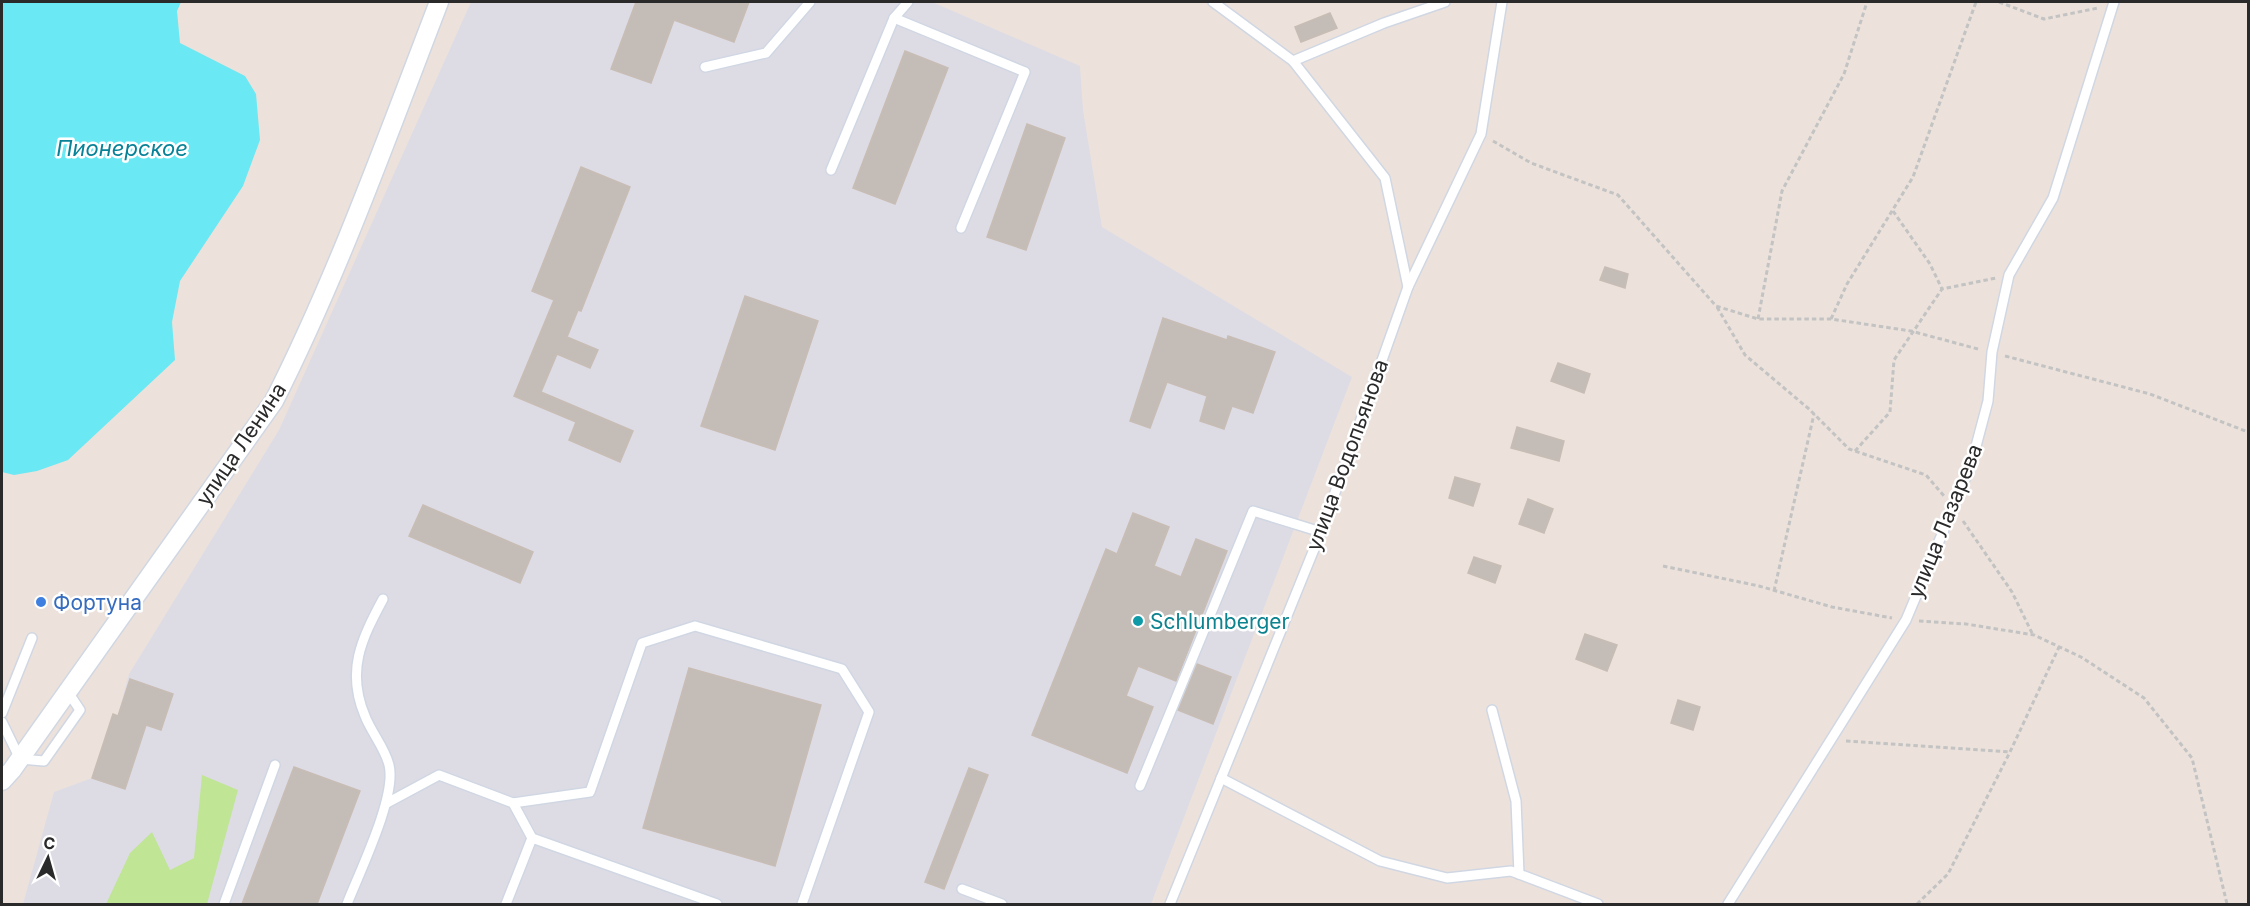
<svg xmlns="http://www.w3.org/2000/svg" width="2250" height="906" viewBox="0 0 2250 906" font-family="Inter,sans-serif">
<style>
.industrial{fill:#dddce5}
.green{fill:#c0e595}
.water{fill:#6ae8f3}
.building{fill:#c4bdb7;stroke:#c8bdb5;stroke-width:1.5}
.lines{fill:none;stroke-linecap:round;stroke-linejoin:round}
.service-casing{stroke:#d0d7e3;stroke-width:12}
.minor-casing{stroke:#d0d7e3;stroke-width:21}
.path{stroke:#c3c3c3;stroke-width:3;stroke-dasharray:4.5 3;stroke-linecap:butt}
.service{stroke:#fff;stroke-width:9}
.minor{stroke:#fff;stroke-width:18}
.shop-dot{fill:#3f7fe0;stroke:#fff;stroke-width:2}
.culture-dot{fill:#0f9aa8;stroke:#fff;stroke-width:2}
.labels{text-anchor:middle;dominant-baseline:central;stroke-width:5;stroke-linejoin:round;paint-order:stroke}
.street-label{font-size:21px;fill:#2a2a2a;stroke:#fff}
.shop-label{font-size:21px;fill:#366cbe;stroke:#fff;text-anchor:start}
.culture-label{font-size:21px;fill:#0d838f;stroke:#fff;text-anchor:start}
.water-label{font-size:22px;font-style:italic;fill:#098298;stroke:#fff}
</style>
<rect width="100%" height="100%" fill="#ece2db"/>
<path class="industrial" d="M 471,2 L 932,2 L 1080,66 L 1083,110 L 1102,227 L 1352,377 L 1151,904 L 23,904 L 54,792 L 92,778 L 113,714 L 118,715 L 129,674 L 279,430 Z"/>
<path class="green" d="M 202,775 L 238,790 L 207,904 L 106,904 L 130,853 L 152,832 L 170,870 L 194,858 Z"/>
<path class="water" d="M 2,2 L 181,2 L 177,11 L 180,43 L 245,76 L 256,94 L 260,140 L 243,186 L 180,281 L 172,322 L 175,360 L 68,460 L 37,471 L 14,475 L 2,472 Z"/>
<g class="building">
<path d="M 636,2 L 749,2 L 734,42 L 674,20 L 651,83 L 611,69 Z"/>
<path d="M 1330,13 L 1337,28 L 1301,42 L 1295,27 Z"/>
<path d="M 905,51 L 948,68 L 895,204 L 853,188 Z"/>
<path d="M 1027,124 L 1065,138 L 1026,250 L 987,237 Z"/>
<path d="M 581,167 L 630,187 L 581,311 L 578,310 L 567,337 L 598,350 L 590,368 L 557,354 L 541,392 L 633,431 L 620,462 L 569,440 L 576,422 L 514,396 L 554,300 L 532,291 Z"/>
<path d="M 1605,267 L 1628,274 L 1625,288 L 1600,280 Z"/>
<path d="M 745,296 L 818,321 L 775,450 L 701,426 Z"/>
<path d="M 1163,318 L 1227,340 L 1228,336 L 1275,352 L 1253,413 L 1232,406 L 1224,429 L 1200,421 L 1207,396 L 1167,382 L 1150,428 L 1130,421 Z"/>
<path d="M 1558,363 L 1590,374 L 1584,393 L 1551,381 Z"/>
<path d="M 1517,427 L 1564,441 L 1559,461 L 1511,448 Z"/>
<path d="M 1455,477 L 1480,484 L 1473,506 L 1449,498 Z"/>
<path d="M 1528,499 L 1553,509 L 1544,533 L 1519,524 Z"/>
<path d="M 423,505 L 533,552 L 520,583 L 409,536 Z"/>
<path d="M 1133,513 L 1169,527 L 1154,566 L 1181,577 L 1196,539 L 1227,551 L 1176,681 L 1138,666 L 1126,696 L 1153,707 L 1127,773 L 1032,735 L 1106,549 L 1117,554 Z"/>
<path d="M 1474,557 L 1501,566 L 1495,583 L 1468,573 Z"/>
<path d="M 1585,634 L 1617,645 L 1607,671 L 1576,659 Z"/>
<path d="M 1197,664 L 1231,677 L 1213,724 L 1178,710 Z"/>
<path d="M 689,668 L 821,705 L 775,866 L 643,828 Z"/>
<path d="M 130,679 L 173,694 L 161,730 L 146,725 L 125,789 L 92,778 L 113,714 L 118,716 Z"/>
<path d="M 1678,700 L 1700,707 L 1693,730 L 1671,723 Z"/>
<path d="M 294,767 L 360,791 L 317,904 L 242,904 Z"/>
<path d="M 969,768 L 988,775 L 944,889 L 925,882 Z"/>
</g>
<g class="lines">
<defs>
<g id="service">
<path d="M 908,2 L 894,18 L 1025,72 L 961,228"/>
<path d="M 1213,2 L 1293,61 L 1385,178 L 1408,287"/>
<path d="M 1293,61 L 1384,23 L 1445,2"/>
<path d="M 705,67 L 766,53 L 810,2"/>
<path d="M 831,170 L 894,18"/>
<path d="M 1492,710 L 1516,801 L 1519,874"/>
<path d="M 2,713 L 32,638"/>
<path d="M 2,722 L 20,759 L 44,761 L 80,710 L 68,692"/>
<path d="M 1221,778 L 1380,861 L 1447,878 L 1511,871 L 1598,904"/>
<path d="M 1140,786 L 1253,511 L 1321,532"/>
<path d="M 387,803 L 439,775 L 513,803 L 532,838 L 717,904"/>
<path d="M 513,803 L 590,792 L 642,643 L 695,626 L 842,669 L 869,712 L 802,904"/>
<path d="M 962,889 L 1002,904"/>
<path d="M 224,904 L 275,765"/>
<path d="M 347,904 C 359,873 397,796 389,765 C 385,748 371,732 365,716 C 346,671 361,640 383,599"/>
<path d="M 506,904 L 532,838"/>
<path d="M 1170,904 L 1321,532 L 1408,287 L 1481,134 L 1502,2"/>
<path d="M 1728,904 L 1906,620 L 1971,465 L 1988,401 L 1992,352 L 2009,275 L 2053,198 L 2114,2"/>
</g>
<path id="minor" d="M 2,781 L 12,770 L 274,401 C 339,272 387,137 439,2"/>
</defs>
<use href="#service" class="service-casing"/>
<use href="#minor" class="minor-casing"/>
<g class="path">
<path d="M 1999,2 L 2044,19 L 2098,8"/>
<path d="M 1493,141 L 1531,163 L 1618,195 L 1716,306 L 1758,319 L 1831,319 L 1911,331 L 1978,349"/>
<path d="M 1893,211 L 1930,264 L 1942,289"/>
<path d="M 1717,307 L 1745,355 L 1809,409 L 1849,449 L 1926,475 L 1944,496"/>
<path d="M 1758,319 L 1782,191 L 1844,74 L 1867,2"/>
<path d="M 1831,319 L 1847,284 L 1913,177 L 1976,2"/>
<path d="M 2005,356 L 2150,394 L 2248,432"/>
<path d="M 1855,451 L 1890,412 L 1894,360 L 1942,289 L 1996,278"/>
<path d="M 1963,521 L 2012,592 L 2033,635"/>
<path d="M 1663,566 L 1759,586 L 1832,607 L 1892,618"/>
<path d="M 1774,591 L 1814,414"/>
<path d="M 1919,621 L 1966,624 L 2034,635 L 2081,657 L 2144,698 L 2192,758 L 2227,904"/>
<path d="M 1846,741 L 2010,752"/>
<path d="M 1917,904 L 1948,874 L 2010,752 L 2059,647"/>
</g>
<use href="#service" class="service"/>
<use href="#minor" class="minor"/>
</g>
<circle class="shop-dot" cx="41" cy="602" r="6"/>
<circle class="culture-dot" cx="1138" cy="621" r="6"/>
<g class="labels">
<g class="street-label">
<text transform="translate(241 444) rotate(-56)">улица Ленина</text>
<text transform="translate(1347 455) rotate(-70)">улица Водопьянова</text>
<text transform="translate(1945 521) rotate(-68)">улица Лазарева</text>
</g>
<g class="shop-label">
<text x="53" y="602">Фортуна</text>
</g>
<g class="culture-label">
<text x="1150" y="621">Schlumberger</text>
</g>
<g class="water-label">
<text x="122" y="148">Пионерское</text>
</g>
</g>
<rect width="2250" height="906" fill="none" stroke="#2a2a2a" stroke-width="6"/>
<g transform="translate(48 858) rotate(5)" stroke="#ffffff" stroke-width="4.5" paint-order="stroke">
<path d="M0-4.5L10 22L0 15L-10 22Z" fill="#2a2a2a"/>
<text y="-9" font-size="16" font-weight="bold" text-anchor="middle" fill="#2a2a2a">С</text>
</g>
</svg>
